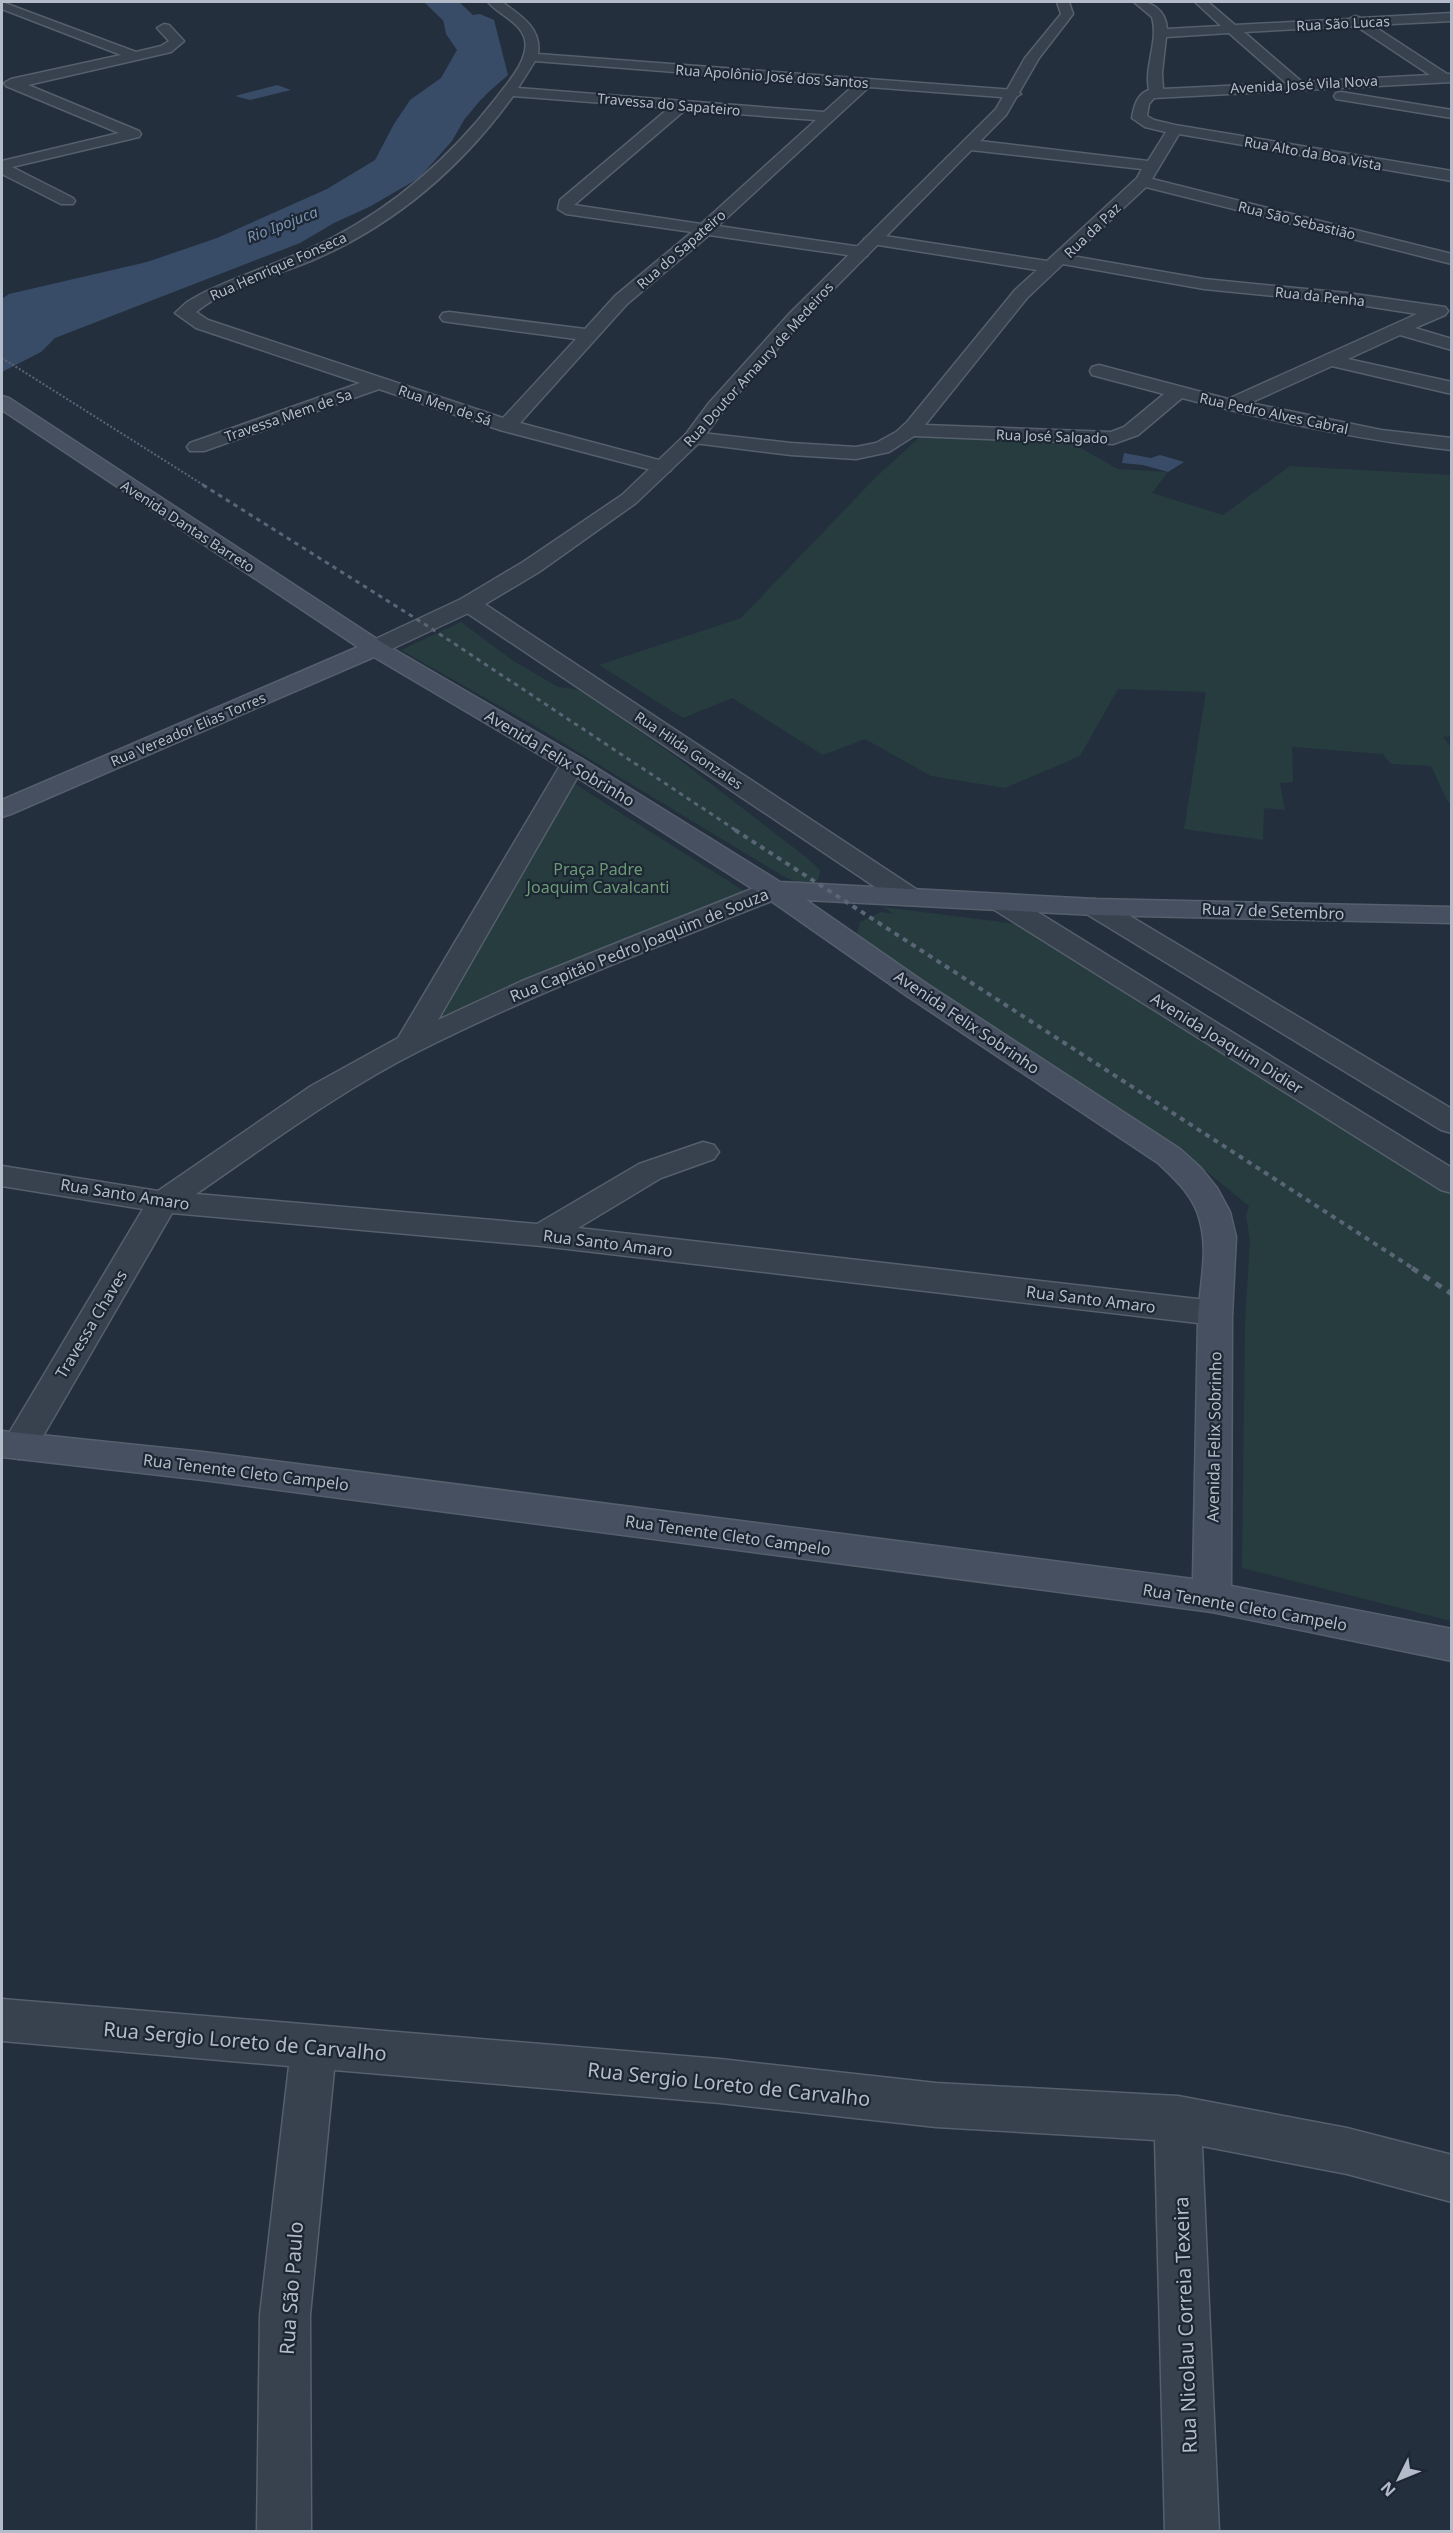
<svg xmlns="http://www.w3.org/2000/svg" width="1453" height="2533" viewBox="0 0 1453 2533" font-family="'Noto Sans',sans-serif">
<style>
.green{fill:#263c3f}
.water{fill:#394c67}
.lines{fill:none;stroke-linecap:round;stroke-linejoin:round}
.river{fill:#394c67;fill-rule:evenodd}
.minor-casing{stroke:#565f6c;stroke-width:3}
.tertiary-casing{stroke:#565f6c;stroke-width:3}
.secondary-casing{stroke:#565f6c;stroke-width:3}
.minor{fill:#38414e;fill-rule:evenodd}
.tertiary{fill:#38414e;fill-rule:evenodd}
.secondary{fill:#465061;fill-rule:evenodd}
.rail-far3{stroke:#5a6575;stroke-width:2;stroke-dasharray:2 2;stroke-linecap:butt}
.rail-far2{stroke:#5a6575;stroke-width:3;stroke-dasharray:4.5 4.5;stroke-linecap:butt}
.rail-far1{stroke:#5a6575;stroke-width:4;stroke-dasharray:5 5;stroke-linecap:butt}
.rail{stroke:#5a6575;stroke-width:5;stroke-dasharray:7 7;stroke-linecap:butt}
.labels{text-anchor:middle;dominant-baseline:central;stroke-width:4.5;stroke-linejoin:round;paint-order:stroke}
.far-street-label{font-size:14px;fill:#b4bcc9;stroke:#1d2633}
.far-water-label{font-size:15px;font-style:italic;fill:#7c92b1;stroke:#1d2633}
.street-label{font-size:16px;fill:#b4bcc9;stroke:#1d2633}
.park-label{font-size:16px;fill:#6b9a76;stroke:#1d2633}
.near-street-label{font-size:20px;fill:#b4bcc9;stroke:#1d2633}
</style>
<rect width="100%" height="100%" fill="#242f3e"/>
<g class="green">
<path d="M 922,435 L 1072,443 L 1118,469 L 1168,472 L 1152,493 L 1223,515 L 1290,466 L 1451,475 L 1452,736 L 1443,737 L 1451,747 L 1451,802 L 1448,802 L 1431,766 L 1391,764 L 1383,754 L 1292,747 L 1293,782 L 1280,783 L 1285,810 L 1264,808 L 1263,840 L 1184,829 L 1206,692 L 1118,689 L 1080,756 L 1005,788 L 931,776 L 865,739 L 823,755 L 732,698 L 683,718 L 599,665 L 741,618 L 875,478 Z"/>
<path d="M 461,622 L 512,660 L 558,687 L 581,690 L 680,760 L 806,857 L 820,870 L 818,880 C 804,887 797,883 783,876 L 540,729 L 401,650 Z"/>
<path d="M 575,784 L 744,891 L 524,980 L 441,1018 Z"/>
<path d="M 883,907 L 1017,924 L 1168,1021 L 1451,1195 L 1451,1621 L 1242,1568 L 1245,1323 L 1250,1241 L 1246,1215 L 1249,1206 L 1185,1154 L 856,938 L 860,922 L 881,912 L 894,914 Z"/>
</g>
<g class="water">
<path d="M 480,14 L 494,20 L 508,75 L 483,97 L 464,120 L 452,141 L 419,178 L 371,206 L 334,223 L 300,243 L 55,338 L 41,352 L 2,372 L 2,299 L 9,294 L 147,262 L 217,238 L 327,189 L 375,160 L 394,124 L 410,100 L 441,78 L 457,50 L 446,34 L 443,19 Z"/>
<path d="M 277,85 L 291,90 L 250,100 L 235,96 Z"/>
<path d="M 1124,453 L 1151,458 L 1160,455 L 1184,462 L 1168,472 L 1143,465 L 1122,463 Z"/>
</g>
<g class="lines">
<path class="river" d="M 424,2 L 459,2 L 489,30 L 496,56 L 489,89 L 484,97 L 454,122 L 441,125 L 428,122 L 422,114 L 428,106 L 454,85 L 460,56 L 456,33 Z"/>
<defs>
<g id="minor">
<path d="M 2,2 L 136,52 L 161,46 L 169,41 L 157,28 L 164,24 L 169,25 L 184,41 L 171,52 L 28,85 L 139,131 L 141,134 L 139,137 L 12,167 L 73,198 L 75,201 L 73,204 L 61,204 L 2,174 L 2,161 L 119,133 L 6,86 L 4,83 L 11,79 L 121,55 L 2,9 Z"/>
<path d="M 488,2 L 502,2 C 520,15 542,28 538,54 L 1014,90 L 1021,94 L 1014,98 L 869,87 L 718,226 L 861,247 L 867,248 L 869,252 L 867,256 L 861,257 L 709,235 L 627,304 L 520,423 L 670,463 L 673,467 L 670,471 L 663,473 L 500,430 L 379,389 L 204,451 L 190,451 L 187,447 L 190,443 L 360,383 L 196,328 L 175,313 L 187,302 L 201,294 C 244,273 290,260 332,238 C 398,204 452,155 497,97 C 508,82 529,60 525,40 C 521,22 499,15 488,2 ZM 535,61 L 853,86 L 824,112 L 518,88 ZM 513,96 L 669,108 L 560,200 L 558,209 L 566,214 L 692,232 L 615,296 L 585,329 L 449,312 L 443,313 L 440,317 L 443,321 L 449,322 L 576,339 L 503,418 L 208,320 L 196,312 C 228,286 275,276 313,260 C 394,225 461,168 513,96 ZM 685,110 L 816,120 L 701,224 L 574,205 Z"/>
<path d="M 1134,2 C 1151,0 1166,10 1167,29 L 1221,26 L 1195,2 L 1208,2 L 1235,25 L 1349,19 L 1355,16 L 1361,18 L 1452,13 L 1452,21 L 1372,25 L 1447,74 L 1452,74 L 1452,82 L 1154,98 L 1149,104 L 1147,116 L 1154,120 L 1175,125 L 1452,171 L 1452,181 L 1179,134 L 1152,179 L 1452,254 L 1452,264 L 1146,187 L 1072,256 L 1204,279 L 1347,293 L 1445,307 L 1448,311 L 1445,315 L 1415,328 L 1452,339 L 1452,350 L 1400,335 L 1348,359 L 1452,382 L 1452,394 L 1332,366 L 1250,403 L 1381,430 L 1452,438 L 1452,450 C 1361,440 1271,421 1182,398 L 1138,435 L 1113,444 L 914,436 L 889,452 L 856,459 L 791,455 L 686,442 L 683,438 L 686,434 L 693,432 L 791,443 L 856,447 L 876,443 L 896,432 L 907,422 L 1015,290 L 1037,270 L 872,244 L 864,239 L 872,234 L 1047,261 L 1137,178 L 1142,169 L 971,150 L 963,145 L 971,140 L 1148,161 L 1166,132 L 1145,127 L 1132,118 C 1134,106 1137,94 1149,90 C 1144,66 1159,41 1152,17 ZM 1356,26 L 1430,75 L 1302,82 L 1244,32 ZM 1229,33 L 1286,83 L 1163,89 L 1162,73 L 1166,37 ZM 1063,264 L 1204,289 L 1347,303 L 1417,314 L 1228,399 L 1099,365 L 1092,367 L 1090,371 L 1092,375 L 1164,394 L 1124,427 L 1111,432 L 925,425 L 1027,298 Z"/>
<path d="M 1341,92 L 1452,110 L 1452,118 L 1336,99 L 1334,96 L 1336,93 Z"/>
<path d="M 469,597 L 477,599 L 919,891 L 923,897 L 919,903 L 909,905 L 899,903 L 461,609 L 458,604 L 461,599 Z"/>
<path d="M 573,757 L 582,759 L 585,764 L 438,1020 L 522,981 L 764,884 L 774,882 L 784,884 L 787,890 L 784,896 C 662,945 538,991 421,1050 C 341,1090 269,1144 196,1194 L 537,1224 L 639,1164 L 703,1142 L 714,1145 L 719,1152 L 714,1159 L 661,1178 L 578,1228 L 1215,1301 L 1227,1305 L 1232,1313 L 1227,1321 L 1215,1325 L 542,1246 L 172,1213 L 32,1455 L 19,1459 L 6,1455 L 2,1445 L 143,1209 L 2,1186 L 2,1166 L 158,1191 L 311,1086 L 398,1038 L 561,764 L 564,759 Z"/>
<path d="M 1003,895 L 1013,897 L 1452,1168 L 1452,1193 L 1441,1190 L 993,909 L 989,903 L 993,897 Z"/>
<path d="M 1095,899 L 1105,901 L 1452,1109 L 1452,1133 L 1441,1130 L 1085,913 L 1081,907 L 1085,901 Z"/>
<path d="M 2,1999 L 720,2059 L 936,2083 L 1178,2096 L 1347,2128 L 1452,2155 L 1452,2202 L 1347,2174 L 1202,2146 L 1219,2532 L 1165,2532 L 1155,2140 L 936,2127 L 720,2103 L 334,2070 L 310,2315 L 311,2532 L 257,2532 L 260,2315 L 289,2066 L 2,2041 Z"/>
</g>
<path id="tertiary" d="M 1057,2 L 1069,2 L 1073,14 L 1039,58 L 1006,115 L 802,321 L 723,411 L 700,442 L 636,503 L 539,572 L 477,609 L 383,653 L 375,655 L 367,653 L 363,648 L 367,643 L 461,599 L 523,562 L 622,495 L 686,434 L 709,403 L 790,313 L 996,109 L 1025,58 L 1061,14 Z"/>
<path id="secondary" d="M 2,396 L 9,398 L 383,643 L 582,759 L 780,882 L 1095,899 L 1452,907 L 1452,923 L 1095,915 L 806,900 L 927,984 L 1180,1149 L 1200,1167 L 1217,1188 L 1230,1212 L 1236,1237 L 1232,1316 L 1231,1586 L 1452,1629 L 1452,1661 L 1212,1612 L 203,1480 L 2,1457 L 2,1431 L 203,1452 L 1193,1579 C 1195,1493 1196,1407 1198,1320 C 1199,1288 1209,1253 1200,1221 C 1194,1196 1176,1180 1158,1163 L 907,996 L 764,896 L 564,769 L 374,657 L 11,814 L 2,817 L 2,800 L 358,647 L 2,410 Z"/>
</defs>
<use href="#minor" class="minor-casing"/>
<use href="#tertiary" class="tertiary-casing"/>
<use href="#secondary" class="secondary-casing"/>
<use href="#minor" class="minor"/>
<use href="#tertiary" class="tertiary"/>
<use href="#secondary" class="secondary"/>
<path class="rail-far3" d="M 2,358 L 205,486"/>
<path class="rail-far2" d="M 203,485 L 426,625 L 737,831"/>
<path class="rail-far1" d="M 735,830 L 1414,1269"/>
<path class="rail" d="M 1412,1268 L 1452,1294"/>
</g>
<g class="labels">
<g class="far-street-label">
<text transform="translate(1343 23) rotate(-3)">Rua São Lucas</text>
<text transform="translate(772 76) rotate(4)">Rua Apolônio José dos Santos</text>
<text transform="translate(1304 84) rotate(-3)">Avenida José Vila Nova</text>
<text transform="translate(669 104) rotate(5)">Travessa do Sapateiro</text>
<text transform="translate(1313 153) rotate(10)">Rua Alto da Boa Vista</text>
<text transform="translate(1297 220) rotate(14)">Rua São Sebastião</text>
<text transform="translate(1092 230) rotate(-44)">Rua da Paz</text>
<text transform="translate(681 249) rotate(-41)">Rua do Sapateiro</text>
<text transform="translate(278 266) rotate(-24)">Rua Henrique Fonseca</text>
<text transform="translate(1320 296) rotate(6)">Rua da Penha</text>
<text transform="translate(758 364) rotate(-48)">Rua Doutor Amaury de Medeiros</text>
<text transform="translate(445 405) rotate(19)">Rua Men de Sá</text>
<text transform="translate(1274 413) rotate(12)">Rua Pedro Alves Cabral</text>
<text transform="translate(288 415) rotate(-19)">Travessa Mem de Sa</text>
<text transform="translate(1052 436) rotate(2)">Rua José Salgado</text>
<text transform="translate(188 526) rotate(33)">Avenida Dantas Barreto</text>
<text transform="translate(188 729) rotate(-23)">Rua Vereador Elias Torres</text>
<text transform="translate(689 750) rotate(34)">Rua Hilda Gonzales</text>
</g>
<g class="far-water-label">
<text transform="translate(282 224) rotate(-21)">Rio Ipojuca</text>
</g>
<g class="street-label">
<text transform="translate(560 758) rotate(31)">Avenida Felix Sobrinho</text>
<text transform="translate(1273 911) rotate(2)">Rua 7 de Setembro</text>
<text transform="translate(639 945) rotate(-22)">Rua Capitão Pedro Joaquim de Souza</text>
<text transform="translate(967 1022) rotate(34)">Avenida Felix Sobrinho</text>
<text transform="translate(1227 1043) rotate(32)">Avenida Joaquim Didier</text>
<text transform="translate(125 1194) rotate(9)">Rua Santo Amaro</text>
<text transform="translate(608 1243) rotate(7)">Rua Santo Amaro</text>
<text transform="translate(1091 1299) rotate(7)">Rua Santo Amaro</text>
<text transform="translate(91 1324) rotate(-59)">Travessa Chaves</text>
<text transform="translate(1214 1437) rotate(-89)">Avenida Felix Sobrinho</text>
<text transform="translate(246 1472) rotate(7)">Rua Tenente Cleto Campelo</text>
<text transform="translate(728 1535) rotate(8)">Rua Tenente Cleto Campelo</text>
<text transform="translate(1245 1607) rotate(10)">Rua Tenente Cleto Campelo</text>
</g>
<g class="park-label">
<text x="598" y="869">Praça Padre<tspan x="598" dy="18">Joaquim Cavalcanti</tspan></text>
</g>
<g class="near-street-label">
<text transform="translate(245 2041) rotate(5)">Rua Sergio Loreto de Carvalho</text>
<text transform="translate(729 2084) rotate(6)">Rua Sergio Loreto de Carvalho</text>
<text transform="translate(291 2288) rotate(-86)">Rua São Paulo</text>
<text transform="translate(1185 2325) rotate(-92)">Rua Nicolau Correia Texeira</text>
</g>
</g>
<rect width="1453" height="2533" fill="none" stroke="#b4bcc9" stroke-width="6"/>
<g transform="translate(1399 2479) rotate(227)" stroke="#1d2633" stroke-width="4.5" paint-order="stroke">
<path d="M0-4.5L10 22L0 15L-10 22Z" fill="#b4bcc9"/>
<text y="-9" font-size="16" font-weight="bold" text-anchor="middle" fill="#b4bcc9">N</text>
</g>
</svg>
